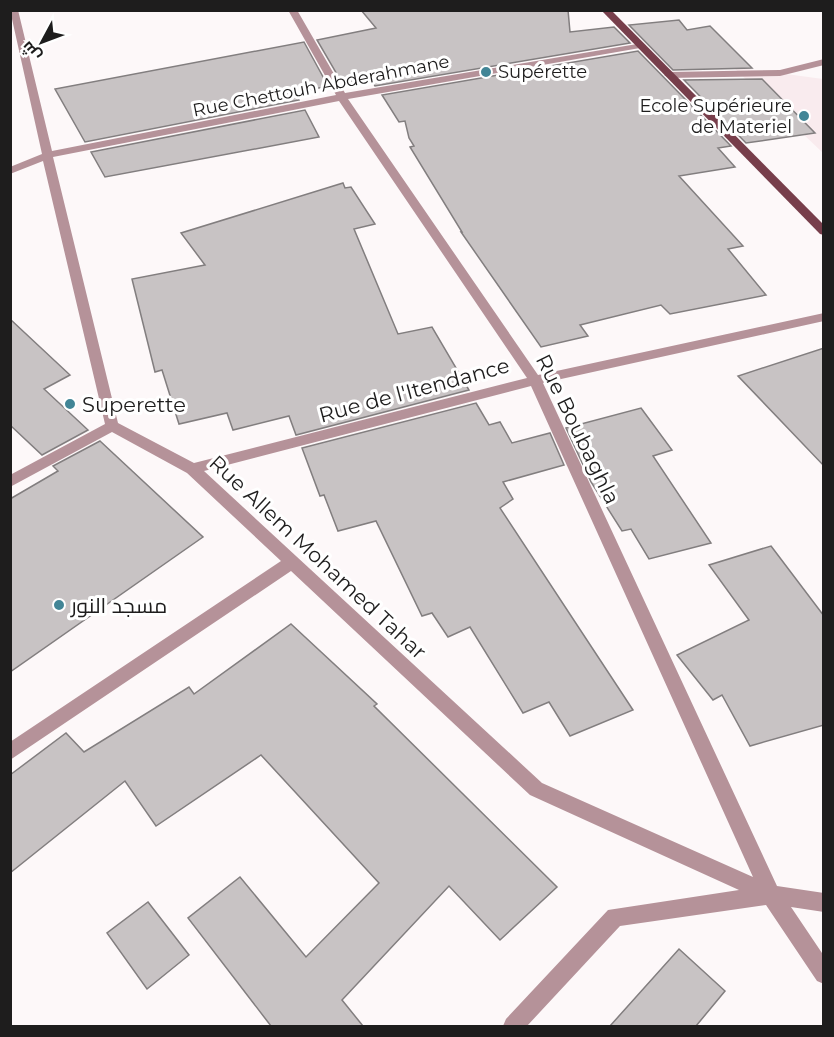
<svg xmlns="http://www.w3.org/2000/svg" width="834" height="1037" viewBox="0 0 834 1037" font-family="Montserrat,Cairo,sans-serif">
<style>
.built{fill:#f9ebee}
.building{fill:#c8c3c4;stroke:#827e7f;stroke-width:1.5}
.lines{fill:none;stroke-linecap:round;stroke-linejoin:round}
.minor{fill:#b59299;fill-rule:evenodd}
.major{fill:#773e4b;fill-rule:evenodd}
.poi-dot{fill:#428596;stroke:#fff;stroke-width:2}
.labels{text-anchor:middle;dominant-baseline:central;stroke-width:6;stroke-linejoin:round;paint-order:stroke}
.far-poi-label{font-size:18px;fill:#1e1d1d;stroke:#fff;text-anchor:start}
.far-street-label{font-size:18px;fill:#1e1d1d;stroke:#fff}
.street-label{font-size:21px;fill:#1e1d1d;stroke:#fff}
.poi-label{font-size:21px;fill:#1e1d1d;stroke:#fff;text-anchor:start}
</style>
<rect width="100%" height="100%" fill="#fdf8f9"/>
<path class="built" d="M 733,67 L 823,79 L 823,153 Z"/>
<g class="building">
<path d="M 361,10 L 568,10 L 570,32 L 614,27 L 630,43 L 375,86 L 370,77 L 342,83 L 317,40 L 376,28 Z"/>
<path d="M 679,20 L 687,30 L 710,26 L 752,68 L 673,70 L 629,25 Z"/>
<path d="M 304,42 L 328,86 L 296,93 L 299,100 L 85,142 L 55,89 Z"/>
<path d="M 638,51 L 731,146 L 718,148 L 735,167 L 679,176 L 743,246 L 728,249 L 766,295 L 670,314 L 661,305 L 580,325 L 588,336 L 541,347 L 461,232 L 462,232 L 410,147 L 414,146 L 409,138 L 405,121 L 399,122 L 382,95 Z"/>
<path d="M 762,79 L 815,133 L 746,143 L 684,80 Z"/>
<path d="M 305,110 L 319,137 L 105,177 L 91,152 Z"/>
<path d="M 343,183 L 345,188 L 351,187 L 375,224 L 354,229 L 398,334 L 432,327 L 469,390 L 296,435 L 289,416 L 233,430 L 227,413 L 179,424 L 162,370 L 155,372 L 132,279 L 205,265 L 181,233 Z"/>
<path d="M 10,319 L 70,375 L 44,389 L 88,430 L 42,455 L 10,425 Z"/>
<path d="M 824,348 L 824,466 L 738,376 Z"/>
<path d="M 476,403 L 489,425 L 500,422 L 512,443 L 550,433 L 564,465 L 503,482 L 513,499 L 500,508 L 633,710 L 570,736 L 549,702 L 523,713 L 470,627 L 448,637 L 432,613 L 422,616 L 376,521 L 338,531 L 324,495 L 320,496 L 302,448 Z"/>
<path d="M 641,408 L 672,450 L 653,456 L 711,543 L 649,559 L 631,529 L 622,531 L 591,482 L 566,428 Z"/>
<path d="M 100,441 L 203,537 L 10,672 L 10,499 L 58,471 L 53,466 Z"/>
<path d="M 771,546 L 824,616 L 824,725 L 750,746 L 722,695 L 713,700 L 677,655 L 749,620 L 709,565 Z"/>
<path d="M 291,624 L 377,704 L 374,706 L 557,887 L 500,940 L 449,886 L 342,1000 L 363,1026 L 271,1026 L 188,918 L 240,877 L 306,957 L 379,883 L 261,755 L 156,826 L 125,781 L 10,873 L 10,775 L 66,733 L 84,752 L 189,687 L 194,694 Z"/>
<path d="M 148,902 L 189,955 L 147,989 L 107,933 Z"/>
<path d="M 679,949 L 725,991 L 696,1026 L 610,1026 Z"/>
</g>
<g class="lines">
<g class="minor">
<path d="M 10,10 L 18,10 L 52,151 L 336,95 L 288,10 L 297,10 L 345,93 L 643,43 L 643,47 L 640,48 L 348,99 L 538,375 L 824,313 L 824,321 L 543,383 L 777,886 L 824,893 L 824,912 L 791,907 L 824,956 L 824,984 L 817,981 L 766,905 L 620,926 L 527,1026 L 503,1026 L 506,1019 L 608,910 L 739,890 L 530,795 L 291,571 L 10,760 L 10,742 L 281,561 L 187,473 L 112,432 L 10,487 L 10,475 L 105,424 L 43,161 L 10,174 L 10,167 L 42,154 ZM 339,101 L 527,378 L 194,463 L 118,423 L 53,157 ZM 531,386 L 753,877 L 542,783 L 204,471 Z"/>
<path d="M 824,59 L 824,65 L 780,76 L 669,78 L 664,75 L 669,72 L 780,70 Z"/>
</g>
<path class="major" d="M 601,10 L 611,10 L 824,225 L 824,235 L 820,234 Z"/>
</g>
<g class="poi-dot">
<circle cx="486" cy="72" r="6"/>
<circle cx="804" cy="116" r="6"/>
<circle cx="70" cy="404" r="6"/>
<circle cx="59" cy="605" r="6"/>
</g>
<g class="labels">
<g class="far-poi-label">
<text x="498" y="72">Supérette</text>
<text x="792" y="106" text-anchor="end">Ecole Supérieure<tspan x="792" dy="21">de Materiel</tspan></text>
</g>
<g class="far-street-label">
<text transform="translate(321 86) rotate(-11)">Rue Chettouh Abderahmane</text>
</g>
<g class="street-label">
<text transform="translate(414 390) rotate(-15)">Rue de l'Itendance</text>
<text transform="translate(578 429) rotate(64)">Rue Boubaghla</text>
<text transform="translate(318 557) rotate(43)">Rue Allem Mohamed Tahar</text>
</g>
<g class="poi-label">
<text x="82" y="404">Superette</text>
<text x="71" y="605">مسجد النور</text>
</g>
</g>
<rect width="834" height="1037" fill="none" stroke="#1e1d1d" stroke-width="24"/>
<g transform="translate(42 42) rotate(229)" stroke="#ffffff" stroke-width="4.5" paint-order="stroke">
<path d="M0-4.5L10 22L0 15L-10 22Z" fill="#1e1d1d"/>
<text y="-9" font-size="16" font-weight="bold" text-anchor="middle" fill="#1e1d1d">ش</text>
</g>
</svg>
